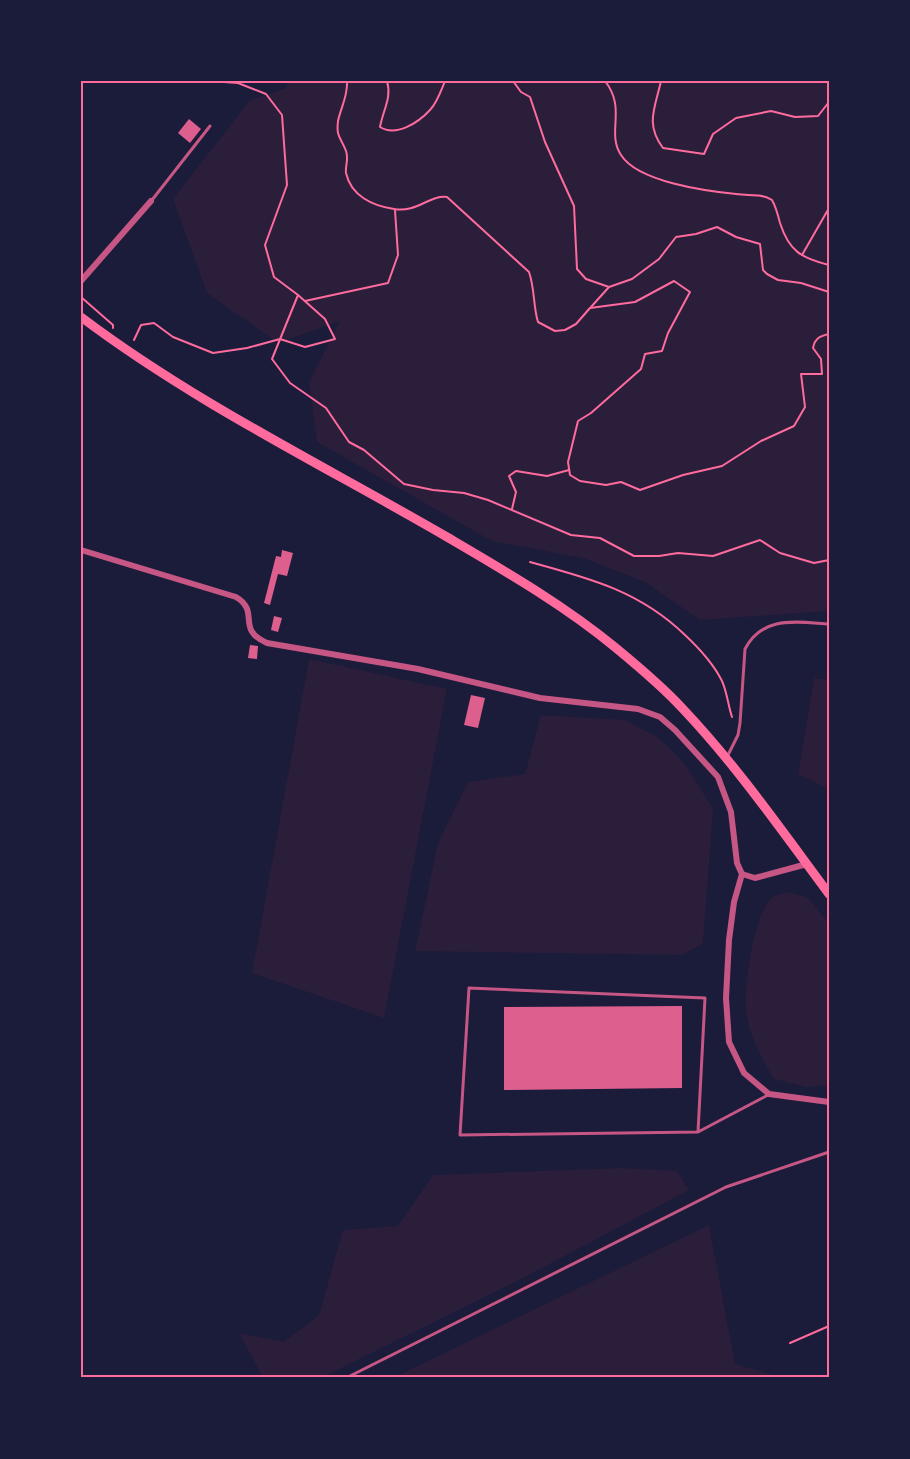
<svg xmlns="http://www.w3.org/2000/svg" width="910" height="1459" viewBox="0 0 910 1459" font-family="'IBM Plex Sans',sans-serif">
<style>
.green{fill:#2a1e3b}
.building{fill:#dd5f8e}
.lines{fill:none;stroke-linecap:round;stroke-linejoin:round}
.path{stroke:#ff6b9d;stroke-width:2}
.service{stroke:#c65784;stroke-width:3}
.minor{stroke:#c65784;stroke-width:6}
.primary{stroke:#ff6b9d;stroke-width:9}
.neatline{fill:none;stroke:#ff6b9d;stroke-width:2}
</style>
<rect width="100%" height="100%" fill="#1b1b3a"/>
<g class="green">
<path d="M 288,81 L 829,81 L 829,611 L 700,620 L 645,582 L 583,558 L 492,541 L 317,442 L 309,382 L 340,321 L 278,343 L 207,293 L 173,199 L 250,100 L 286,88 Z"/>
<path d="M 309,659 L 447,689 L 384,1018 L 252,973 Z"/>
<path d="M 814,678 L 829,680 L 829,789 L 798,774 Z"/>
<path d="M 541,715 L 625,720 L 659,738 L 685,764 L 713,809 L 703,943 L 682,955 L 415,951 L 438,843 L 468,782 L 525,774 Z"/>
<path d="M 788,892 L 807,897 L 829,923 L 829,1085 L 807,1087 L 774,1079 C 761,1058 749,1036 746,1011 C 744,986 753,911 774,896 C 777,894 784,893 788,892 Z"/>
<path d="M 621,1168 L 677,1171 L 689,1190 L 525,1277 L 321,1378 L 262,1376 L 239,1333 L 284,1342 L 319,1315 L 343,1230 L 398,1226 L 433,1175 Z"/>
<path d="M 709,1225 L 735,1364 L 784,1378 L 393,1378 Z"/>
</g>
<g class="building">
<path d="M 189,119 L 201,129 L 190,143 L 178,133 Z"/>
<path d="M 282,550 L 293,553 L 287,576 L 278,574 L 270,605 L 264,603 L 276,556 L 281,557 Z"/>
<path d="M 274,616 L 282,618 L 278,632 L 271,630 Z"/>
<path d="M 250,645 L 258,646 L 257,659 L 248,658 Z"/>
<path d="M 471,695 L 485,698 L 478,728 L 464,725 Z"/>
<path d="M 682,1006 L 682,1088 L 504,1090 L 504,1007 Z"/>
</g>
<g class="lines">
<g class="path">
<path d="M 210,81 L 238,83 L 266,94 L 282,115 L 287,185 L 265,245 L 274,277 L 298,295 L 272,359 L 290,383 L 326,408 L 349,442 L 364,450 L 404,484 L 433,490 L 464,493 L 488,500 L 571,535 L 600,538 L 634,556 L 659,556 L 678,553 L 713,556 L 760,540 L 780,553 L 814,563 L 829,560"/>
<path d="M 347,81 C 348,96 341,107 338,121 C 336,138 341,137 346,151 C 349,159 345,166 346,173 C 351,196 373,206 394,209 C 417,213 429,195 447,197 L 529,272 C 535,289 533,306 538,322 L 555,331 L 565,330 L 576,324 L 590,308 L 635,302 L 674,281 L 690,292 L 668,333 L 662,351 L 645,354 L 641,369 L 591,413 L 578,421 L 568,462 L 570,475 L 580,481 L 606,485 L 621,482 L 640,490 L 683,475 L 722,466 L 761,441 L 794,426 L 805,407 L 801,374 L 822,374 L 821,359 L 813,348 C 815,338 820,336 829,334"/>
<path d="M 387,81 C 392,98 383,110 380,127 C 396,137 418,123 430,110 C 437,103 441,91 445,81"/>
<path d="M 513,81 L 521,92 L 530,97 L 545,142 L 574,206 L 577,269 L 586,279 L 609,287 L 632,279 L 659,259 L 676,237 L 696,234 L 717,227 L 736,237 L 760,244 L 763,270 L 767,274 L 778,280 L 801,283 L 829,292"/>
<path d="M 605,81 C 627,109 606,132 621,155 C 638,182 706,191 736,194 C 750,196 760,193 772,200 C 776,207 778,215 780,223 C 789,251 801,258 829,265"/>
<path d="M 661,81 C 655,108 645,124 663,148 L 704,154 L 713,134 L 736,118 L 771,111 L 795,117 L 818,116 L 829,102"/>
<path d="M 802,255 L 829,208"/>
<path d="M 81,297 L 113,325 L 113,328"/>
<path d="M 305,301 L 388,283 L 398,255 L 395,210"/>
<path d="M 591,307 L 609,287"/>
<path d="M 134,340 L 141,325 L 154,323 L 173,337 L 213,353 L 247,348 L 280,339 L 305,347 L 335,339 L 325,319 L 298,295"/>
<path d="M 512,509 L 516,492 L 509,476 L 516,471 L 547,476 L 569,470"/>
<path d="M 530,562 C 589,578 640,591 685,635 C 700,649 713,663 722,681 C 727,692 728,705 732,717"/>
<path d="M 790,1343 L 829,1326"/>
</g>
<g class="service">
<path d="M 152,200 L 210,126"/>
<path d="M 727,757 L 738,735 L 740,723 L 745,649 C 763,615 796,622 829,624"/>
<path d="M 698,1132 L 460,1135 L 469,988 L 705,998 L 698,1132 L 768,1095"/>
<path d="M 346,1378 L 726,1187 L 829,1152"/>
</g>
<g class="minor">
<path d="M 81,281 L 151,201"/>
<path d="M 81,550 L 236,597 C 261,612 235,629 267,643 L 418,669 L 540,698 L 638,709 L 660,717 L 675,730 L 718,777 L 731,812 L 737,863 L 742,874 L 755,878 L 807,864"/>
<path d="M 742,874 L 734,902 L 729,940 L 726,998 L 729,1042 L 744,1073 L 769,1094 L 829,1102"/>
</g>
<path class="primary" d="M 81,317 C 195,403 325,466 447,537 C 505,571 564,605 616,648 C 639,667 663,687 683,709 C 737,766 782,831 829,894"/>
</g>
<rect width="910" height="1459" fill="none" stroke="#1b1b3a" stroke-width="165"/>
<rect x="82" y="82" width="746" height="1294" class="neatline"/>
</svg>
